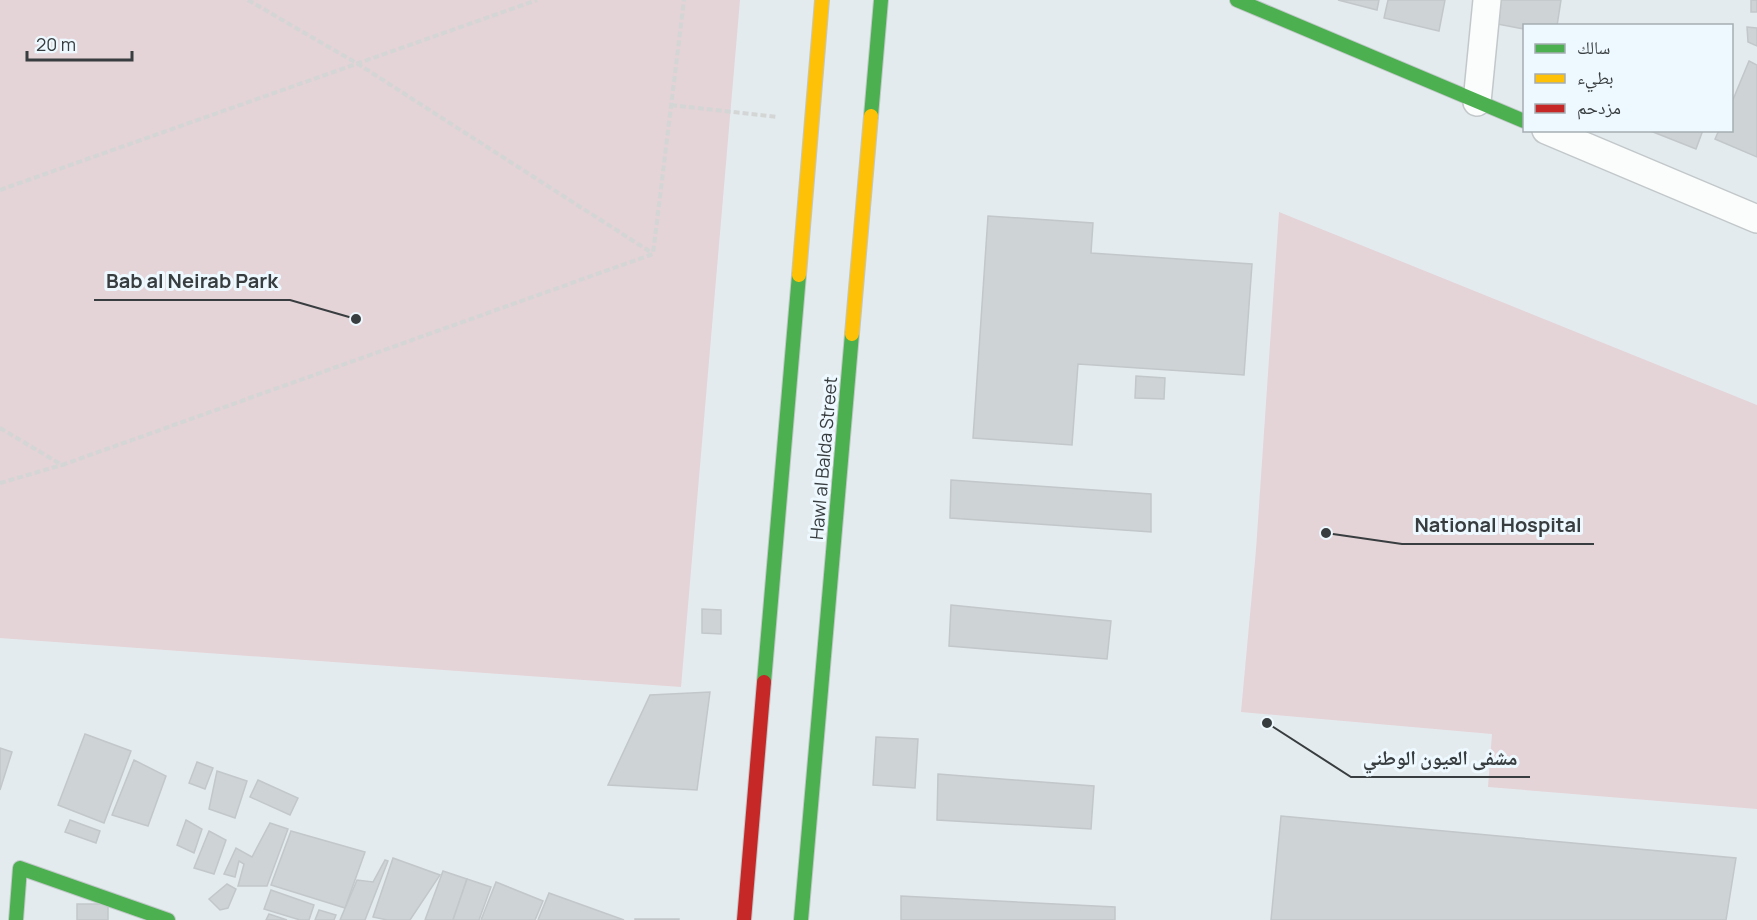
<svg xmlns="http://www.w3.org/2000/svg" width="1757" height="920" viewBox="0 0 1757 920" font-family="Manrope,'Noto Naskh Arabic',sans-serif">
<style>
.green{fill:#e4d3d7}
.building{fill:#ced3d5;stroke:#c2c7ca;stroke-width:1.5}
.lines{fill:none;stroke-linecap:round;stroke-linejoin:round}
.street-casing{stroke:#c2c8ca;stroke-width:30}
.fast-casing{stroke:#c2c8ca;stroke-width:16}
.slow-casing{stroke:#c2c8ca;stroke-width:16}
.jam-casing{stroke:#c2c8ca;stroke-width:16}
.path{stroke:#d4d6d6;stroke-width:4;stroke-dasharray:6 3;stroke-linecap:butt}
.street{stroke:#fbfcfc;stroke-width:27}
.fast{stroke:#4caf50;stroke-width:14}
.slow{stroke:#ffc107;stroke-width:14}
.jam{stroke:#c62828;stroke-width:14}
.labels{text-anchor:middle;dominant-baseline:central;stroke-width:6;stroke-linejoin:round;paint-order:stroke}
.street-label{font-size:18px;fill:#383d3f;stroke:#eef9ff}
.leader{fill:none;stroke:#383d3f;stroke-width:2}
.callout-dot{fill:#383d3f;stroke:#eef9ff;stroke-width:2}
.callout-label{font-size:20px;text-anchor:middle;font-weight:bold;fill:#383d3f;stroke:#eef9ff;stroke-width:6;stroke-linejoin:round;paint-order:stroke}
</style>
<rect width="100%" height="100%" fill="#e4ebee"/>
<g class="green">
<path d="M 0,0 L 740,0 L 681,687 L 0,638 Z"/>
<path d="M 1279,212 L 1757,405 L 1757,809 L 1488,787 L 1492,734 L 1241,712 L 1256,550 Z"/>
</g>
<g class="building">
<path d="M 1338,0 L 1379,0 L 1377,10 Z"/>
<path d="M 1388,0 L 1445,0 L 1439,31 L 1384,18 Z"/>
<path d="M 1501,0 L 1561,0 L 1557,26 L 1524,26 L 1524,29 L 1497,24 Z"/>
<rect x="1751" y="0" width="6" height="12"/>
<path d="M 1747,27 L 1757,28 L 1757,46 L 1748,42 Z"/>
<path d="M 1749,61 L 1757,65 L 1757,157 L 1715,139 L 1719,130 L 1732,130 L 1732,102 Z"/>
<path d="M 1648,130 L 1703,130 L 1696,149 Z"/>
<path d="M 988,216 L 1093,223 L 1091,253 L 1252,264 L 1244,375 L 1078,364 L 1072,445 L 973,438 Z"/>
<path d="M 1136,376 L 1165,378 L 1164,399 L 1135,398 Z"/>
<path d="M 951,480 L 1151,494 L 1151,532 L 950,518 Z"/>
<path d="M 951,605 L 1111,621 L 1107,659 L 949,646 Z"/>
<path d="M 702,609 L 721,610 L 721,634 L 702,633 Z"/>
<path d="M 710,692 L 697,790 L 608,785 L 650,695 Z"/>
<path d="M 85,734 L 131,751 L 104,823 L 58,805 Z"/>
<path d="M 876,737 L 918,739 L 915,788 L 873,785 Z"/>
<path d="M 0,748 L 12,752 L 0,790 Z"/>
<path d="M 134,760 L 166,776 L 148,826 L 112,815 Z"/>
<path d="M 197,762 L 213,768 L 205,789 L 189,783 Z"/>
<path d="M 217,771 L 247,781 L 235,818 L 209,809 Z"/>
<path d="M 938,774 L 1094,786 L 1091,829 L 937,820 Z"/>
<path d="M 258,780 L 298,798 L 290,815 L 250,797 Z"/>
<path d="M 1281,816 L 1736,858 L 1726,920 L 1271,920 Z"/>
<path d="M 70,820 L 100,831 L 96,843 L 65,832 Z"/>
<path d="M 186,820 L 202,829 L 194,853 L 177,845 Z"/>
<path d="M 270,823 L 288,829 L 267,886 L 238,886 L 244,864 L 239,861 L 235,877 L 224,874 L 236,848 L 252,857 Z"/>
<path d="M 209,831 L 226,840 L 214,874 L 194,868 Z"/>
<path d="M 291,831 L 365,852 L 345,908 L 271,885 Z"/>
<path d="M 393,858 L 440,875 L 410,920 L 387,920 L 373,917 Z"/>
<path d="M 385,860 L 388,861 L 365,920 L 340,920 L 357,880 L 373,882 Z"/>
<path d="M 443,871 L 467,879 L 453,920 L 425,920 Z"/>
<path d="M 467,879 L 491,887 L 479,920 L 453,920 Z"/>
<path d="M 496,882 L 543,901 L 535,920 L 481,920 Z"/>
<path d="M 227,884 L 236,889 L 228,908 L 220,910 L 209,899 Z"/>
<path d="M 271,890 L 314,905 L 309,920 L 300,920 L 264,909 Z"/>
<path d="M 549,893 L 624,920 L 538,920 Z"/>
<path d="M 901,896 L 1115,907 L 1115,920 L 901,920 Z"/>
<rect x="77" y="904" width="31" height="16"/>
<path d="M 319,910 L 336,915 L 334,920 L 315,920 Z"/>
<path d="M 269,914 L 287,920 L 266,920 Z"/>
<rect x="635" y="919" width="44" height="1"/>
</g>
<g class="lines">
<defs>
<g id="street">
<path d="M 1477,102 L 1487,0"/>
<path d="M 1546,130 L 1757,219"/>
</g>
<g id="fast">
<path d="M 1237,0 L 1524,121"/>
<path d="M 871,116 L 881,0"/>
<path d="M 764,682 L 799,275"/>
<path d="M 16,920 L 20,868 L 168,920"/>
<path d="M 801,920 L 852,334"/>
</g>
<g id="slow">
<path d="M 799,275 L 822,0"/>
<path d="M 852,334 L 871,116"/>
</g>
<path id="jam" d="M 744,920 L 764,682"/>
</defs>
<use href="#street" class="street-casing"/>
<use href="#fast" class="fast-casing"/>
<use href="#slow" class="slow-casing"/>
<use href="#jam" class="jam-casing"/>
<g class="path">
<path d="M 248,0 L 358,64 L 652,253"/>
<path d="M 671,105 L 778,117"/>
<path d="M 0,190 L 537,0"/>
<path d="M 0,428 L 62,465 L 653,254 L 684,0"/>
<path d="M 0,483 L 62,465"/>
</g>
<use href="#street" class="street"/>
<use href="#fast" class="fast"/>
<use href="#slow" class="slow"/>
<use href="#jam" class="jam"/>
</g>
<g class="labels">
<g class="street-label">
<text transform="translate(823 458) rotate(-85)">Hawl al Balda Street</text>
</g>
</g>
<path class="leader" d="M356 319L290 300H94M1326 533L1402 544H1594M1267 723L1351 777H1530"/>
<g class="callout-dot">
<circle cx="356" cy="319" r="6"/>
<circle cx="1326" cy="533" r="6"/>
<circle cx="1267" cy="723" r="6"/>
</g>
<g class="callout-label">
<text x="192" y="288">Bab al Neirab Park</text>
<text x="1498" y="532">National Hospital</text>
<text x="1440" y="765">مشفى العيون الوطني</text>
</g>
<rect x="1523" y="24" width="210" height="108" fill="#eef9ff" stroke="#a5aeb2" stroke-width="1.5"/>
<rect x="1535" y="44" width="30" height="9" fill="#4caf50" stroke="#a5aeb2" stroke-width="1.5"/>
<text x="1577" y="54" font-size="18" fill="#383d3f">سالك</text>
<rect x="1535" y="74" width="30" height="9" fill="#ffc107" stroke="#a5aeb2" stroke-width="1.5"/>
<text x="1577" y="84" font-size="18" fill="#383d3f">بطيء</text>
<rect x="1535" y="104" width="30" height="9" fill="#c62828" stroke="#a5aeb2" stroke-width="1.5"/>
<text x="1577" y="114" font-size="18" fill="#383d3f">مزدحم</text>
<path d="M27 51v9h105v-9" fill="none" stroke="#383d3f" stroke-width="3"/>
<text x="36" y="51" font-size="18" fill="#383d3f" stroke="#eef9ff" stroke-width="4.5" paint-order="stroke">20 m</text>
</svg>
